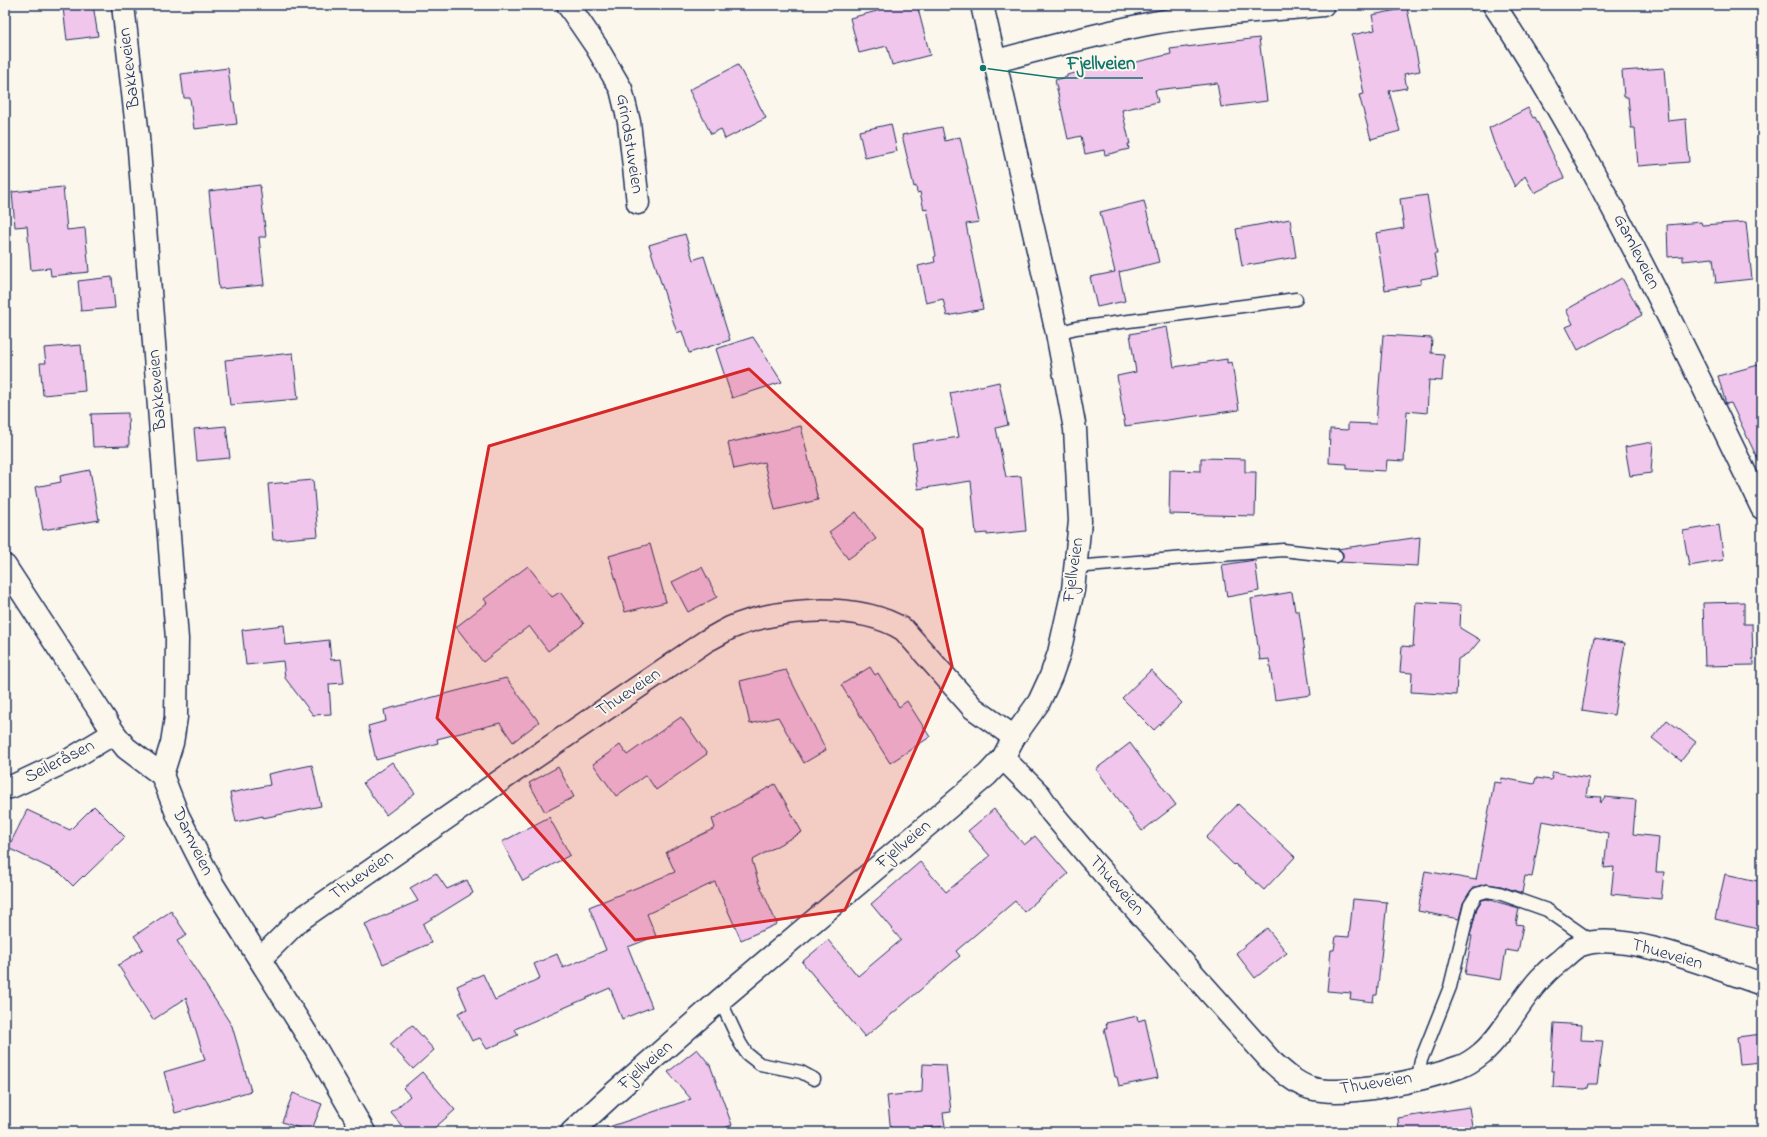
<svg xmlns="http://www.w3.org/2000/svg" width="1767" height="1137" viewBox="0 0 1767 1137" font-family="'Indie Flower',sans-serif">
<style>
.building{fill:#f1c6ec;stroke:#1b2f5e}
.lines{fill:none;stroke-linecap:round;stroke-linejoin:round}
.lane-casing{stroke:#1b2f5e;stroke-width:15}
.street-casing{stroke:#1b2f5e;stroke-width:25}
.lane{stroke:#fbf7ec;stroke-width:12}
.street{stroke:#fbf7ec;stroke-width:22}
.marked{fill:#d62828;fill-opacity:0.2;stroke:#d62828;stroke-width:3;stroke-linejoin:round}
.labels{text-anchor:middle;dominant-baseline:central;stroke-width:4;stroke-linejoin:round;paint-order:stroke}
.street-label{font-size:18px;fill:#1b2f5e;stroke:#fbf7ec}
.leader{fill:none;stroke:#0f766e;stroke-width:1.5}
.callout-dot{fill:#0f766e;stroke:#fbf7ec;stroke-width:1.5}
.callout-label{font-size:19px;text-anchor:middle;font-weight:bold;fill:#0f766e;stroke:#fbf7ec;stroke-width:4;stroke-linejoin:round;paint-order:stroke}
</style>
<rect width="100%" height="100%" fill="#fbf7ec"/>
<filter id="ink" filterUnits="userSpaceOnUse"><feTurbulence type="fractalNoise" baseFrequency=".025" numOctaves="2"/><feDisplacementMap in="SourceGraphic" scale="8" xChannelSelector="R" yChannelSelector="G"/><feConvolveMatrix kernelMatrix="1 2 1 2 8 2 1 2 1" color-interpolation-filters="sRGB"/></filter>
<g filter="url(#ink)">
<g class="building">
<path d="M 93,5 L 98,36 L 67,40 L 63,8 Z"/>
<path d="M 876,5 L 917,5 L 930,55 L 892,65 L 887,46 L 859,53 L 850,18 L 877,11 Z"/>
<path d="M 1407,8 L 1420,71 L 1404,74 L 1407,88 L 1389,91 L 1400,131 L 1371,139 L 1359,95 L 1364,94 L 1352,35 L 1375,30 L 1372,15 Z"/>
<path d="M 1259,38 L 1267,101 L 1221,107 L 1217,83 L 1155,90 L 1158,102 L 1122,110 L 1130,144 L 1128,144 L 1129,149 L 1105,155 L 1104,150 L 1085,154 L 1081,136 L 1068,139 L 1055,80 L 1067,77 L 1067,75 L 1105,66 L 1106,69 L 1171,54 L 1170,49 Z"/>
<path d="M 738,65 L 766,118 L 725,139 L 721,129 L 711,134 L 689,90 Z"/>
<path d="M 228,68 L 232,102 L 234,102 L 237,124 L 194,129 L 190,98 L 184,98 L 181,74 Z"/>
<path d="M 1664,68 L 1668,121 L 1686,119 L 1689,162 L 1638,166 L 1635,128 L 1631,128 L 1628,97 L 1624,97 L 1622,71 Z"/>
<path d="M 1528,108 L 1533,118 L 1535,117 L 1564,178 L 1534,193 L 1525,176 L 1515,187 L 1494,143 L 1489,128 Z"/>
<path d="M 891,124 L 897,151 L 865,158 L 859,131 Z"/>
<path d="M 942,127 L 945,141 L 960,137 L 979,222 L 966,224 L 983,309 L 947,316 L 943,299 L 926,303 L 918,266 L 935,262 L 934,257 L 936,256 L 927,209 L 924,210 L 920,192 L 917,193 L 916,186 L 914,187 L 902,135 Z"/>
<path d="M 260,185 L 266,237 L 259,237 L 264,285 L 219,289 L 209,191 Z"/>
<path d="M 63,187 L 67,230 L 85,228 L 89,272 L 51,276 L 50,268 L 31,270 L 27,226 L 15,227 L 12,192 Z"/>
<path d="M 1427,195 L 1437,254 L 1434,254 L 1438,276 L 1421,279 L 1421,284 L 1385,290 L 1376,233 L 1404,228 L 1400,199 Z"/>
<path d="M 1144,201 L 1159,262 L 1119,272 L 1125,301 L 1097,307 L 1090,277 L 1115,272 L 1100,212 Z"/>
<path d="M 1290,219 L 1296,257 L 1242,266 L 1236,229 Z"/>
<path d="M 1701,222 L 1702,225 L 1746,222 L 1752,279 L 1716,283 L 1713,258 L 1683,261 L 1683,256 L 1668,257 L 1667,225 Z"/>
<path d="M 685,234 L 693,260 L 704,256 L 730,340 L 689,353 L 682,331 L 677,333 L 649,245 Z"/>
<path d="M 112,277 L 115,308 L 81,311 L 78,281 Z"/>
<path d="M 1622,278 L 1642,315 L 1578,350 L 1566,327 L 1573,324 L 1566,310 Z"/>
<path d="M 1167,327 L 1174,367 L 1227,359 L 1227,363 L 1232,362 L 1239,410 L 1125,426 L 1117,376 L 1136,372 L 1130,334 Z"/>
<path d="M 1383,335 L 1432,338 L 1431,353 L 1444,354 L 1442,381 L 1429,380 L 1427,413 L 1407,411 L 1404,461 L 1387,460 L 1386,471 L 1347,469 L 1347,464 L 1329,463 L 1330,429 L 1348,430 L 1348,423 L 1376,424 Z"/>
<path d="M 753,337 L 782,382 L 732,398 L 716,349 Z"/>
<path d="M 81,345 L 85,391 L 43,395 L 40,363 L 46,363 L 44,348 Z"/>
<path d="M 293,353 L 298,399 L 230,405 L 225,360 Z"/>
<path d="M 1762,364 L 1762,468 L 1731,403 L 1726,404 L 1718,376 Z"/>
<path d="M 999,382 L 1008,425 L 996,428 L 1006,477 L 1021,476 L 1026,531 L 987,535 L 987,533 L 976,534 L 971,481 L 918,489 L 912,444 L 959,437 L 950,393 Z"/>
<path d="M 128,413 L 129,446 L 93,447 L 91,414 Z"/>
<path d="M 226,426 L 230,458 L 197,461 L 194,429 Z"/>
<path d="M 801,426 L 818,500 L 775,510 L 764,462 L 734,469 L 728,443 Z"/>
<path d="M 1653,442 L 1651,473 L 1630,476 L 1625,447 Z"/>
<path d="M 1201,458 L 1245,459 L 1245,472 L 1256,472 L 1255,516 L 1169,514 L 1170,470 L 1201,471 Z"/>
<path d="M 90,470 L 99,520 L 43,530 L 35,487 L 61,482 L 60,476 Z"/>
<path d="M 313,480 L 318,536 L 273,540 L 268,484 Z"/>
<path d="M 856,512 L 876,539 L 848,559 L 829,532 Z"/>
<path d="M 1719,525 L 1724,560 L 1689,566 L 1683,531 Z"/>
<path d="M 1420,537 L 1418,566 L 1340,562 L 1343,557 L 1343,553 L 1337,549 Z"/>
<path d="M 650,544 L 666,602 L 625,612 L 609,556 Z"/>
<path d="M 1255,560 L 1259,591 L 1227,597 L 1222,565 Z"/>
<path d="M 528,566 L 552,597 L 560,592 L 584,624 L 548,651 L 529,626 L 483,662 L 456,627 L 487,603 L 484,599 Z"/>
<path d="M 702,567 L 717,597 L 688,612 L 672,582 Z"/>
<path d="M 1292,592 L 1295,611 L 1299,611 L 1311,695 L 1275,700 L 1269,659 L 1260,660 L 1251,599 Z"/>
<path d="M 1416,602 L 1461,605 L 1460,628 L 1480,640 L 1470,652 L 1458,659 L 1456,695 L 1411,692 L 1412,673 L 1400,672 L 1402,646 L 1413,647 Z"/>
<path d="M 1744,602 L 1744,624 L 1752,624 L 1753,665 L 1705,666 L 1703,603 Z"/>
<path d="M 284,625 L 286,645 L 329,640 L 331,660 L 341,659 L 344,683 L 329,684 L 331,714 L 313,715 L 285,678 L 283,661 L 246,665 L 242,630 Z"/>
<path d="M 1594,638 L 1625,643 L 1614,715 L 1582,710 Z"/>
<path d="M 870,667 L 875,675 L 878,673 L 899,707 L 907,701 L 930,737 L 890,763 L 841,685 Z"/>
<path d="M 786,670 L 826,750 L 804,763 L 778,717 L 750,724 L 740,681 Z"/>
<path d="M 1151,670 L 1182,703 L 1154,730 L 1122,698 Z"/>
<path d="M 506,678 L 539,722 L 513,742 L 500,723 L 437,739 L 438,743 L 376,760 L 368,726 L 386,721 L 384,710 Z"/>
<path d="M 681,717 L 707,754 L 656,790 L 646,775 L 616,796 L 593,764 L 620,745 L 627,755 Z"/>
<path d="M 1667,720 L 1696,742 L 1681,761 L 1652,738 Z"/>
<path d="M 1130,743 L 1176,805 L 1142,831 L 1096,769 Z"/>
<path d="M 392,762 L 415,793 L 386,815 L 363,783 Z"/>
<path d="M 312,765 L 321,806 L 263,818 L 263,816 L 236,822 L 230,793 L 270,785 L 268,774 Z"/>
<path d="M 558,767 L 574,797 L 545,812 L 529,783 Z"/>
<path d="M 1553,772 L 1589,778 L 1586,796 L 1601,797 L 1600,803 L 1605,797 L 1636,800 L 1633,834 L 1659,837 L 1656,872 L 1664,872 L 1661,899 L 1611,894 L 1614,867 L 1604,868 L 1608,833 L 1542,821 L 1532,877 L 1525,876 L 1522,893 L 1501,886 L 1485,884 L 1475,887 L 1471,890 L 1463,903 L 1459,919 L 1418,911 L 1425,871 L 1476,880 L 1494,782 L 1501,783 L 1502,778 L 1534,784 L 1536,778 L 1551,780 Z"/>
<path d="M 775,784 L 802,832 L 752,860 L 758,881 L 777,924 L 741,940 L 715,882 L 647,914 L 656,936 L 628,947 L 652,1007 L 622,1019 L 610,988 L 515,1029 L 518,1035 L 487,1049 L 480,1038 L 472,1041 L 458,1013 L 467,1009 L 457,986 L 483,974 L 495,1000 L 540,978 L 534,964 L 557,954 L 563,968 L 606,950 L 589,907 L 675,872 L 666,852 L 715,828 L 712,819 Z"/>
<path d="M 1238,804 L 1295,857 L 1264,890 L 1235,864 L 1234,865 L 1206,838 Z"/>
<path d="M 94,806 L 125,837 L 84,877 L 83,876 L 73,886 L 60,873 L 8,848 L 27,810 L 70,830 Z"/>
<path d="M 994,809 L 1024,845 L 1035,836 L 1068,874 L 1024,912 L 1015,901 L 956,951 L 960,956 L 865,1037 L 802,962 L 828,940 L 858,976 L 901,940 L 871,904 L 920,862 L 946,892 L 990,856 L 968,831 Z"/>
<path d="M 549,817 L 570,855 L 523,881 L 502,842 Z"/>
<path d="M 436,873 L 447,889 L 467,880 L 473,893 L 423,924 L 431,943 L 383,964 L 365,924 L 418,901 L 410,888 Z"/>
<path d="M 1725,874 L 1762,882 L 1762,930 L 1715,919 Z"/>
<path d="M 1353,899 L 1387,902 L 1377,995 L 1374,995 L 1373,1002 L 1350,999 L 1351,993 L 1327,991 L 1331,950 L 1334,950 L 1336,936 L 1349,937 Z"/>
<path d="M 1487,899 L 1519,908 L 1516,924 L 1523,925 L 1518,952 L 1506,950 L 1501,980 L 1465,974 L 1472,936 L 1470,936 L 1477,908 L 1482,900 Z"/>
<path d="M 171,911 L 187,935 L 177,941 L 232,1026 L 251,1091 L 175,1113 L 164,1072 L 205,1060 L 186,998 L 153,1020 L 118,965 L 143,949 L 134,936 Z"/>
<path d="M 1267,928 L 1287,953 L 1255,978 L 1236,953 Z"/>
<path d="M 1137,1016 L 1138,1021 L 1145,1019 L 1158,1078 L 1119,1086 L 1117,1077 L 1115,1077 L 1104,1028 L 1107,1028 L 1106,1023 Z"/>
<path d="M 1554,1023 L 1582,1025 L 1581,1040 L 1603,1041 L 1597,1084 L 1589,1084 L 1588,1088 L 1585,1089 L 1553,1087 L 1554,1071 L 1551,1071 Z"/>
<path d="M 412,1025 L 434,1050 L 413,1069 L 390,1044 Z"/>
<path d="M 1762,1034 L 1762,1062 L 1740,1064 L 1737,1037 Z"/>
<path d="M 697,1049 L 710,1065 L 732,1125 L 714,1132 L 606,1132 L 606,1128 L 691,1099 L 668,1072 Z"/>
<path d="M 923,1064 L 946,1065 L 951,1112 L 943,1113 L 945,1126 L 891,1132 L 887,1096 L 922,1092 Z"/>
<path d="M 422,1072 L 455,1110 L 430,1132 L 407,1132 L 391,1113 L 410,1096 L 403,1088 Z"/>
<path d="M 293,1093 L 322,1104 L 311,1132 L 282,1122 Z"/>
<path d="M 1469,1107 L 1473,1132 L 1399,1132 L 1398,1118 Z"/>
</g>
<g class="lines">
<defs>
<g id="lane">
<path d="M 1057,333 L 1076,328 L 1296,299"/>
<path d="M 1075,567 L 1283,550 L 1336,556"/>
<path d="M 720,1000 L 740,1043 L 747,1054 L 760,1064 L 801,1072 L 814,1079"/>
<path d="M 1418,1078 L 1421,1060 L 1450,987 L 1470,905 L 1477,894 L 1487,891 L 1499,893 L 1547,910 L 1593,942"/>
</g>
<g id="street">
<path d="M 123,5 L 138,137 L 177,639 L 176,717 L 172,743 L 162,775"/>
<path d="M 568,5 L 596,46 L 621,89 L 629,122 L 638,203"/>
<path d="M 1494,5 C 1551,91 1599,181 1646,272 C 1686,350 1724,429 1762,508"/>
<path d="M 996,61 C 1048,47 1100,33 1153,23 C 1209,13 1266,11 1323,5"/>
<path d="M 5,566 L 114,733 L 126,748 L 162,775 L 178,816 L 213,885 L 316,1049 L 364,1132"/>
<path d="M 1003,758 L 1039,794 L 1052,813 L 1090,858 L 1271,1061 C 1282,1071 1295,1083 1310,1088 C 1345,1098 1424,1080 1459,1067 C 1466,1065 1476,1058 1482,1053 C 1507,1031 1520,998 1544,975 C 1549,969 1556,964 1562,959 C 1568,954 1574,947 1581,945 C 1624,929 1719,970 1762,984"/>
<path d="M 5,788 L 11,787 L 71,759 L 114,733"/>
<path d="M 260,959 L 298,921 L 513,772 L 706,641 C 714,637 722,632 730,628 C 777,607 860,602 904,630 L 973,708 L 1014,737"/>
<path d="M 572,1132 L 613,1094 L 720,1000 L 987,775 L 1003,758 L 1014,737 L 1039,702 L 1051,676 L 1059,653 L 1073,590 L 1080,521 L 1075,429 L 1057,333 L 982,5"/>
</g>
</defs>
<use href="#lane" class="lane-casing"/>
<use href="#street" class="street-casing"/>
<use href="#lane" class="lane"/>
<use href="#street" class="street"/>
</g>
</g>
<path class="marked" d="M 749,369 L 922,529 L 952,666 L 845,910 L 635,940 L 437,718 L 489,446 Z"/>
<g class="labels">
<g class="street-label">
<text transform="translate(130 68) rotate(-97)">Bakkeveien</text>
<text transform="translate(629 144) rotate(81)">Grindstuveien</text>
<text transform="translate(1636 252) rotate(63)">Gamleveien</text>
<text transform="translate(158 390) rotate(-95)">Bakkeveien</text>
<text transform="translate(1074 570) rotate(-82)">Fjellveien</text>
<text transform="translate(629 693) rotate(-34)">Thueveien</text>
<text transform="translate(60 762) rotate(-27)">Seileråsen</text>
<text transform="translate(192 842) rotate(64)">Damveien</text>
<text transform="translate(904 845) rotate(-40)">Fjellveien</text>
<text transform="translate(362 876) rotate(-35)">Thueveien</text>
<text transform="translate(1116 886) rotate(48)">Thueveien</text>
<text transform="translate(1667 955) rotate(16)">Thueveien</text>
<text transform="translate(646 1066) rotate(-41)">Fjellveien</text>
<text transform="translate(1376 1084) rotate(-9)">Thueveien</text>
</g>
</g>
<path class="leader" d="M983 68L1058 78H1143"/>
<circle class="callout-dot" cx="983" cy="68" r="4"/>
<g class="callout-label">
<text x="1101" y="69">Fjellveien</text>
</g>
<rect width="1767" height="1137" fill="none" stroke="#fbf7ec" stroke-width="20"/>
<rect x="10" y="10" width="1747" height="1117" fill="none" stroke="#1b2f5e" stroke-width="1.5" filter="url(#ink)"/>
</svg>
